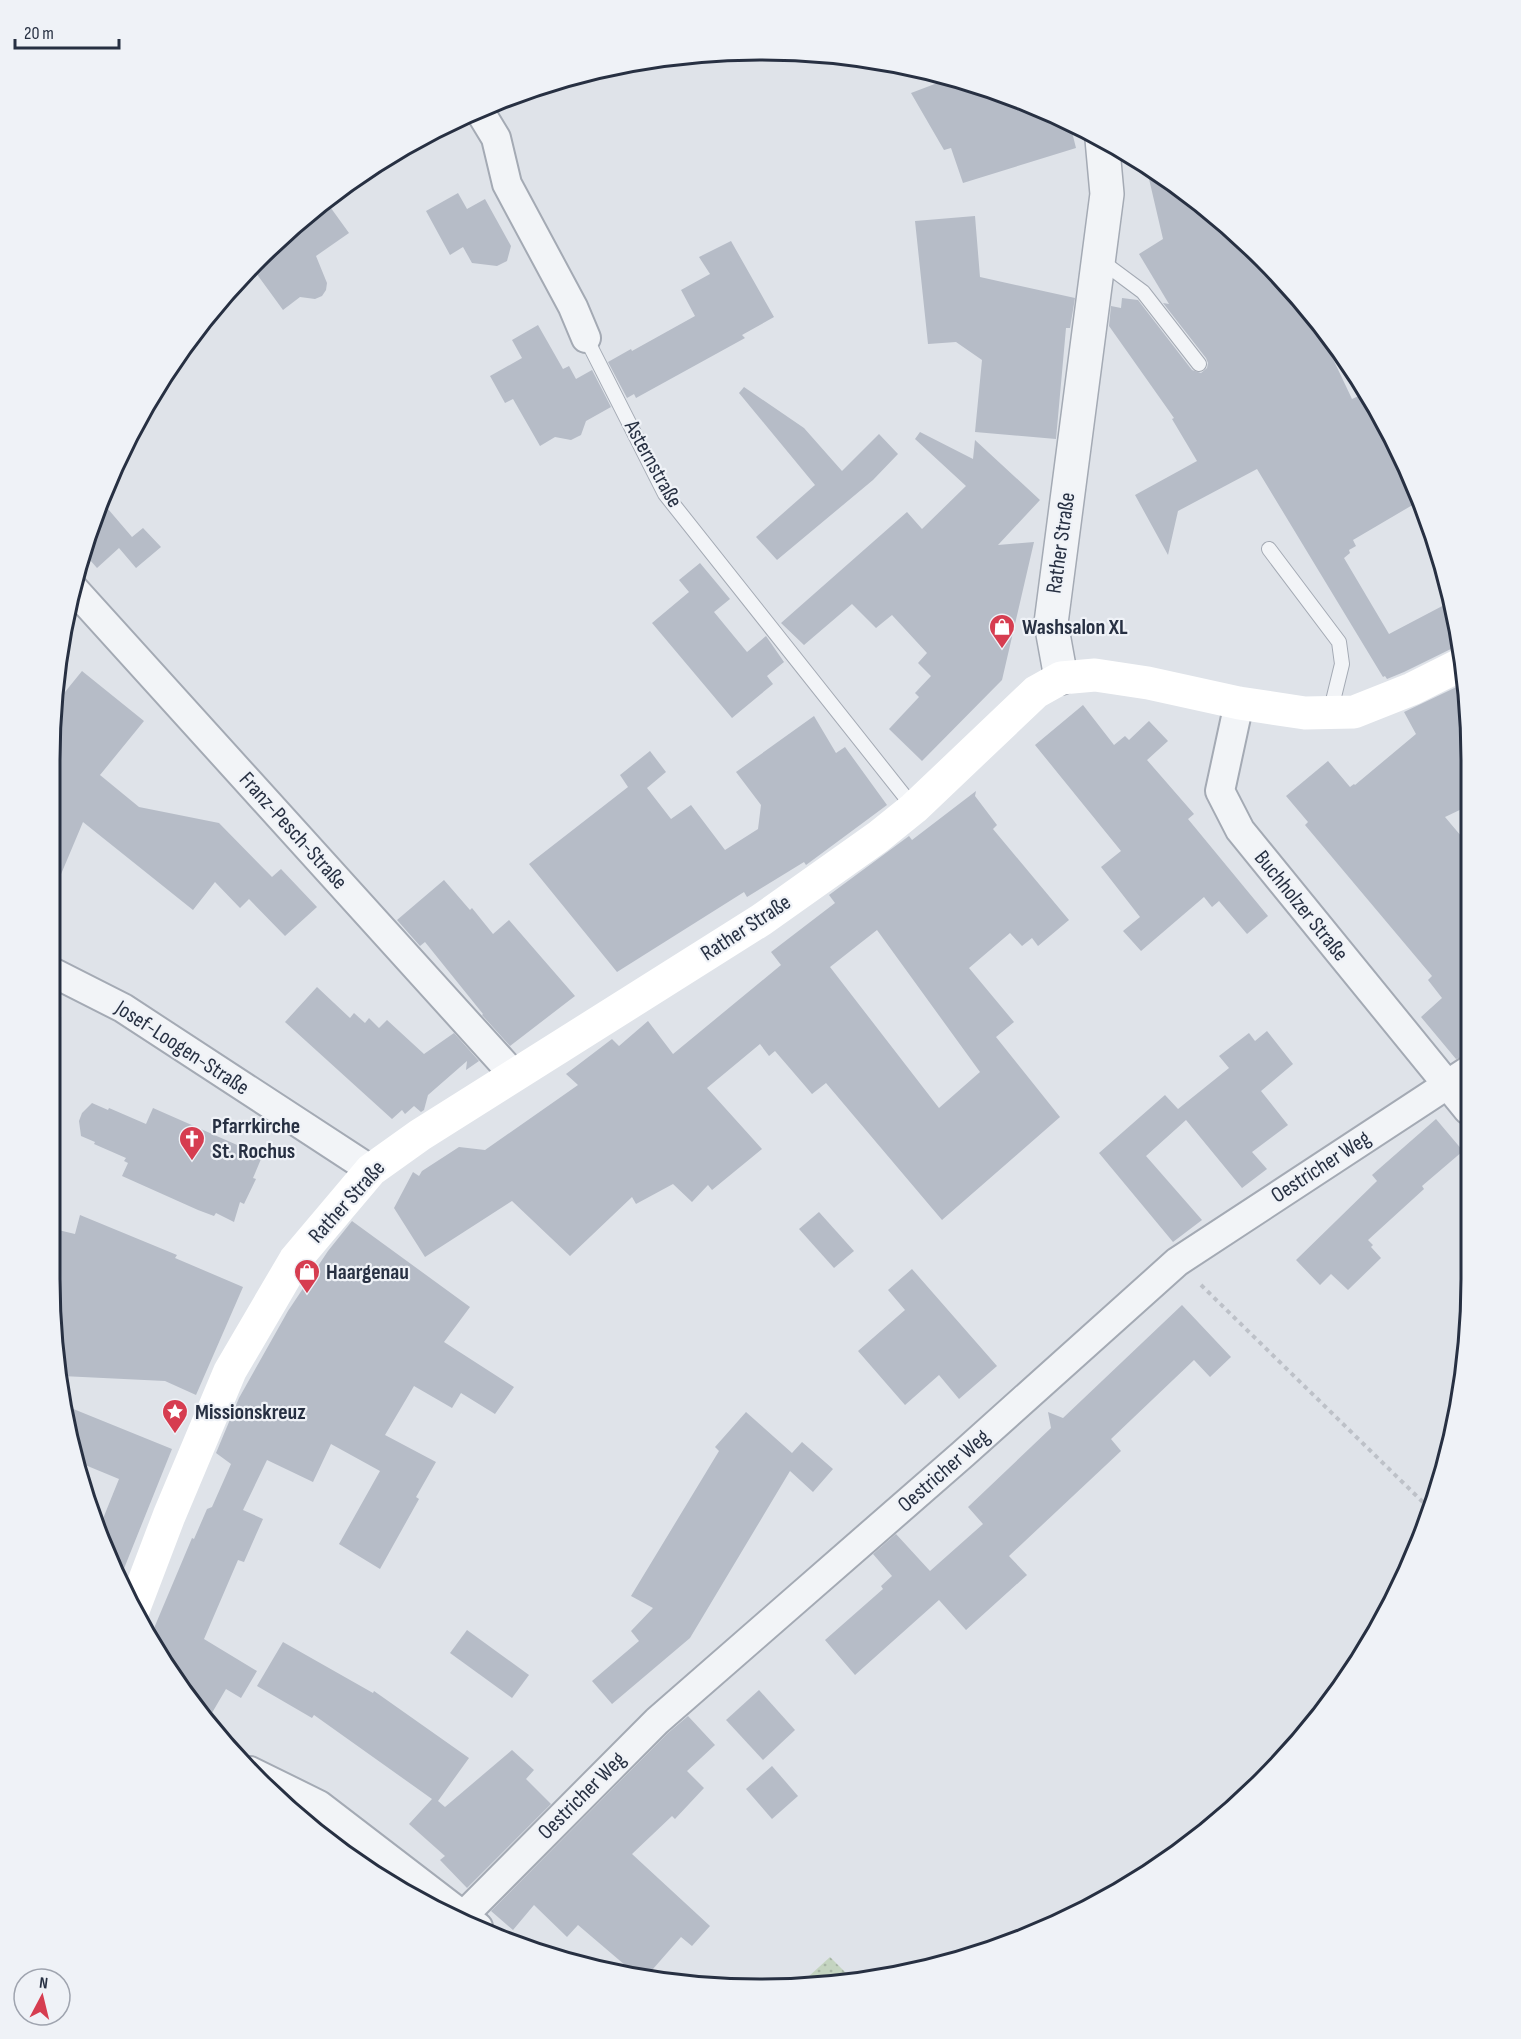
<svg xmlns="http://www.w3.org/2000/svg" width="1521" height="2039" viewBox="0 0 1521 2039" font-family="'Sofia Sans Condensed',sans-serif">
<style>
.grass{fill:url(#grass-dots)}
.building{fill:#b6bcc7;fill-rule:evenodd}
.lines{fill:none;stroke-linecap:round;stroke-linejoin:round}
.service-casing{stroke:#a4aab4;stroke-width:16}
.minor-casing{stroke:#a4aab4;stroke-width:32}
.tertiary-casing{stroke:#a4aab4;stroke-width:36}
.path{stroke:#bdc1c8;stroke-width:4;stroke-dasharray:4.5 4.5;stroke-linecap:butt}
.service{stroke:#f2f4f7;stroke-width:14}
.minor{stroke:#f2f4f7;stroke-width:28}
.tertiary{stroke:#f2f4f7;stroke-width:33}
.secondary{stroke:#fff;stroke-width:33}
.labels{text-anchor:middle;dominant-baseline:central;stroke-width:4.5;stroke-linejoin:round;paint-order:stroke}
.street-label{font-size:22px;fill:#273042;stroke:#eff2f7}
.poi-label{font-size:22px;font-weight:bold;fill:#273042;stroke:#eff2f7;text-anchor:start}
.rim{fill:none;stroke:#273042;stroke-width:3}
</style>
<defs>
<pattern id="grass-dots" width="8" height="8" patternUnits="userSpaceOnUse" patternTransform="scale(1.5)"><rect width="8" height="8" fill="#c4d4c0"/><path d="M2 2h.1M6 6h.1" fill="none" stroke="#a8b6a6" stroke-width="1.8" stroke-linecap="round"/></pattern>
</defs>
<rect width="100%" height="100%" fill="#dfe3e9"/>
<path class="grass" d="M 830,1957 L 853,1980 L 807,1988 L 797,1987 Z"/>
<g class="building">
<path d="M 948,79 L 989,87 L 1070,124 L 1076,148 L 963,183 L 951,148 L 944,150 L 911,93 Z"/>
<path d="M 1146,166 L 1230,226 L 1325,328 L 1331,339 L 1325,342 L 1352,399 L 1363,394 L 1418,489 L 1421,500 L 1353,540 L 1356,546 L 1349,550 L 1350,553 L 1344,558 L 1389,634 L 1448,603 L 1459,645 L 1404,672 L 1387,679 L 1385,676 L 1383,677 L 1257,469 L 1178,511 L 1168,555 L 1135,495 L 1197,461 L 1172,419 L 1174,418 L 1109,326 L 1111,306 L 1121,308 L 1122,298 L 1138,300 L 1192,370 L 1201,373 L 1207,368 L 1208,363 L 1206,358 L 1163,303 L 1169,304 L 1139,254 L 1163,239 Z"/>
<path d="M 458,193 L 467,209 L 485,199 L 511,246 L 507,261 L 497,266 L 472,263 L 463,247 L 450,255 L 426,211 Z"/>
<path d="M 328,204 L 349,233 L 316,256 L 327,283 L 326,290 L 322,296 L 315,299 L 300,297 L 283,310 L 251,266 L 258,258 L 314,208 L 316,212 Z"/>
<path d="M 975,216 L 980,277 L 1075,298 L 1070,328 L 1066,328 L 1056,439 L 975,432 L 982,360 L 956,342 L 928,344 L 915,221 Z"/>
<path d="M 731,241 L 774,317 L 742,335 L 745,338 L 636,398 L 634,394 L 627,398 L 608,362 L 631,349 L 632,351 L 695,316 L 681,290 L 710,274 L 699,257 Z"/>
<path d="M 538,325 L 563,369 L 569,366 L 576,379 L 592,370 L 611,407 L 586,421 L 581,435 L 571,440 L 555,437 L 540,446 L 513,399 L 505,403 L 490,376 L 522,358 L 512,340 Z"/>
<path d="M 744,387 L 804,428 L 842,471 L 879,434 L 898,454 L 873,480 L 777,560 L 756,537 L 815,485 L 739,393 Z"/>
<path d="M 920,432 L 973,459 L 975,440 L 1040,500 L 998,545 L 1034,542 L 1002,680 L 922,761 L 889,729 L 919,697 L 915,693 L 931,676 L 918,663 L 927,653 L 892,615 L 876,628 L 852,604 L 804,645 L 781,623 L 907,512 L 922,529 L 966,486 L 915,439 Z"/>
<path d="M 102,502 L 132,537 L 143,528 L 161,547 L 136,568 L 119,548 L 97,568 L 83,552 Z"/>
<path d="M 700,563 L 730,599 L 714,612 L 747,652 L 766,636 L 784,662 L 767,676 L 773,684 L 732,718 L 652,623 L 689,592 L 679,580 Z"/>
<path d="M 82,671 L 144,721 L 100,775 L 139,807 L 219,823 L 272,877 L 281,869 L 317,907 L 285,936 L 249,899 L 240,908 L 215,882 L 193,910 L 83,822 L 51,898 L 51,714 L 52,708 Z"/>
<path d="M 1465,683 L 1466,807 L 1445,817 L 1467,843 L 1468,1055 L 1456,1059 L 1421,1017 L 1442,998 L 1428,980 L 1432,976 L 1305,825 L 1308,822 L 1286,796 L 1328,761 L 1350,787 L 1354,784 L 1355,785 L 1416,734 L 1404,712 Z"/>
<path d="M 1083,705 L 1114,745 L 1125,736 L 1129,740 L 1149,721 L 1168,741 L 1147,760 L 1194,814 L 1188,819 L 1268,916 L 1247,934 L 1219,901 L 1212,907 L 1204,897 L 1141,951 L 1123,931 L 1140,917 L 1101,867 L 1121,851 L 1035,745 Z"/>
<path d="M 814,716 L 836,753 L 845,747 L 887,805 L 806,865 L 804,862 L 747,897 L 744,892 L 617,972 L 529,864 L 628,787 L 620,775 L 650,751 L 666,772 L 647,788 L 671,819 L 691,805 L 725,850 L 758,829 L 761,805 L 736,772 Z"/>
<path d="M 976,791 L 975,796 L 997,825 L 993,829 L 1069,920 L 1038,946 L 1032,938 L 1022,946 L 1010,933 L 969,968 L 1014,1022 L 996,1037 L 1060,1117 L 942,1220 L 826,1083 L 812,1094 L 775,1051 L 769,1056 L 760,1044 L 707,1088 L 762,1149 L 712,1190 L 708,1185 L 692,1202 L 673,1184 L 636,1204 L 632,1197 L 570,1256 L 512,1201 L 425,1257 L 394,1208 L 413,1172 L 419,1176 L 422,1171 L 459,1147 L 485,1150 L 578,1085 L 566,1074 L 612,1039 L 619,1046 L 648,1021 L 673,1054 L 781,965 L 771,952 L 835,903 L 829,895 L 909,836 L 912,840 ZM 877,930 L 980,1072 L 939,1108 L 830,967 Z"/>
<path d="M 444,880 L 470,910 L 472,908 L 493,934 L 509,920 L 575,996 L 510,1046 L 482,1015 L 483,1014 L 425,942 L 420,946 L 397,920 Z"/>
<path d="M 317,987 L 350,1018 L 354,1013 L 365,1023 L 369,1018 L 379,1028 L 387,1020 L 424,1054 L 454,1033 L 479,1061 L 466,1070 L 467,1061 L 428,1095 L 424,1110 L 421,1112 L 414,1106 L 405,1114 L 402,1110 L 392,1119 L 285,1022 Z"/>
<path d="M 1267,1031 L 1293,1064 L 1261,1091 L 1288,1125 L 1252,1152 L 1267,1169 L 1242,1188 L 1186,1120 L 1146,1156 L 1202,1220 L 1173,1242 L 1099,1153 L 1165,1095 L 1178,1109 L 1229,1068 L 1219,1056 L 1249,1033 L 1255,1041 Z"/>
<path d="M 92,1103 L 108,1110 L 109,1108 L 146,1124 L 153,1108 L 244,1148 L 242,1152 L 261,1159 L 253,1178 L 256,1179 L 244,1204 L 240,1202 L 234,1222 L 216,1213 L 214,1216 L 198,1210 L 122,1176 L 128,1163 L 124,1161 L 126,1158 L 94,1144 L 95,1142 L 81,1136 L 79,1121 L 82,1113 Z"/>
<path d="M 1436,1119 L 1463,1151 L 1422,1186 L 1424,1189 L 1368,1240 L 1373,1245 L 1371,1247 L 1381,1258 L 1348,1290 L 1331,1274 L 1320,1285 L 1296,1260 L 1377,1181 L 1372,1175 Z"/>
<path d="M 819,1212 L 854,1251 L 834,1268 L 799,1229 Z"/>
<path d="M 80,1215 L 177,1255 L 175,1258 L 243,1287 L 196,1395 L 165,1381 L 62,1376 L 50,1278 L 50,1228 L 75,1234 Z"/>
<path d="M 352,1221 L 470,1307 L 444,1342 L 514,1387 L 495,1414 L 461,1393 L 452,1408 L 414,1386 L 385,1435 L 436,1462 L 416,1497 L 419,1499 L 380,1569 L 339,1544 L 380,1471 L 331,1444 L 313,1482 L 267,1460 L 243,1510 L 263,1519 L 244,1562 L 238,1560 L 204,1639 L 257,1671 L 241,1698 L 226,1689 L 209,1718 L 149,1640 L 192,1538 L 194,1539 L 207,1509 L 212,1507 L 231,1464 L 216,1453 L 239,1398 L 288,1311 L 328,1251 Z"/>
<path d="M 912,1269 L 997,1366 L 959,1399 L 939,1375 L 905,1405 L 858,1351 L 905,1310 L 888,1290 Z"/>
<path d="M 1182,1305 L 1231,1357 L 1210,1377 L 1194,1360 L 1111,1439 L 1121,1451 L 1009,1556 L 1027,1575 L 966,1630 L 939,1600 L 855,1675 L 825,1640 L 883,1589 L 881,1586 L 892,1576 L 873,1554 L 896,1534 L 930,1571 L 983,1524 L 968,1507 L 1051,1428 L 1048,1412 L 1063,1418 Z"/>
<path d="M 66,1406 L 172,1449 L 121,1576 L 100,1526 L 119,1479 L 73,1460 Z"/>
<path d="M 746,1412 L 792,1453 L 802,1442 L 833,1469 L 813,1492 L 790,1471 L 690,1638 L 612,1704 L 592,1681 L 639,1641 L 631,1631 L 653,1608 L 631,1596 L 719,1451 L 715,1447 Z"/>
<path d="M 467,1630 L 529,1675 L 512,1698 L 450,1653 Z"/>
<path d="M 283,1642 L 373,1693 L 374,1691 L 469,1758 L 438,1801 L 445,1807 L 512,1750 L 534,1770 L 526,1779 L 551,1804 L 467,1888 L 440,1860 L 445,1856 L 409,1824 L 432,1799 L 314,1715 L 312,1718 L 257,1686 Z"/>
<path d="M 759,1690 L 795,1730 L 763,1760 L 726,1720 Z"/>
<path d="M 688,1716 L 715,1745 L 687,1771 L 704,1788 L 675,1819 L 672,1816 L 632,1854 L 710,1926 L 692,1946 L 681,1937 L 646,1977 L 639,1977 L 578,1925 L 567,1937 L 534,1905 L 513,1930 L 491,1911 L 668,1733 Z"/>
<path d="M 772,1766 L 798,1796 L 772,1819 L 746,1789 Z"/>
</g>
<g class="lines">
<defs>
<g id="service">
<path d="M 1100,260 L 1143,292 L 1199,364"/>
<path d="M 586,338 L 665,494 L 914,808"/>
<path d="M 1269,549 L 1339,642 L 1342,664 L 1330,713"/>
</g>
<g id="minor">
<path d="M 479,110 L 496,138 L 507,184 L 573,307 L 586,338"/>
<path d="M 72,587 L 514,1075"/>
<path d="M 1239,703 L 1220,791 L 1240,830 L 1468,1110"/>
<path d="M 50,971 L 123,1008 L 371,1170"/>
<path d="M 250,1771 L 319,1805 L 478,1927"/>
<path d="M 459,1920 L 657,1721 L 963,1454 L 1177,1262 L 1468,1071"/>
</g>
<path id="tertiary" d="M 1061,678 L 1051,623 L 1107,194 L 1102,139"/>
</defs>
<use href="#service" class="service-casing"/>
<use href="#minor" class="minor-casing"/>
<use href="#tertiary" class="tertiary-casing"/>
<path class="path" d="M 1201,1285 L 1432,1511"/>
<use href="#service" class="service"/>
<use href="#minor" class="minor"/>
<use href="#tertiary" class="tertiary"/>
<path class="secondary" d="M 134,1608 L 169,1516 L 230,1371 L 295,1260 L 371,1170 L 420,1135 L 761,920 L 878,837 L 914,808 L 1036,692 L 1061,678 L 1095,675 L 1148,683 L 1239,703 L 1305,713 L 1354,712 L 1412,689 L 1464,663"/>
</g>
<defs>
<symbol id="shop-pin" viewBox="-11 -11 22 30"><path d="M0 17L-7.5 6A9.5 9.5 0 1 1 7.5 6Z" fill="#d63d50" stroke="#eff2f7"/><path d="M-5-2.5h2.3a2.7 3.5 0 0 1 5.4 0H5L5.5 6h-11ZM-1.5-2.5h3a1.5 2.3 0 0 0-3 0Z" fill="#fff"/></symbol>
<symbol id="church-pin" viewBox="-11 -11 22 30"><path d="M0 17L-7.5 6A9.5 9.5 0 1 1 7.5 6Z" fill="#d63d50" stroke="#eff2f7"/><path d="M-1.2-6h2.4v3.5h3.3v2.4h-3.3V6h-2.4V-.1h-3.3v-2.4h3.3Z" fill="#fff"/></symbol>
<symbol id="sight-pin" viewBox="-11 -11 22 30"><path d="M0 17L-7.5 6A9.5 9.5 0 1 1 7.5 6Z" fill="#d63d50" stroke="#eff2f7"/><path d="M0-6L1.8-2.2L6-1.7L2.9 1.2L3.7 5.4L0 3.3L-3.7 5.4L-2.9 1.2L-6-1.7L-1.8-2.2Z" fill="#fff"/></symbol>
</defs>
<g fill-rule="evenodd">
<use href="#shop-pin" x="987" y="612" width="30" height="40"/>
<use href="#church-pin" x="177" y="1124" width="30" height="40"/>
<use href="#shop-pin" x="292" y="1257" width="30" height="40"/>
<use href="#sight-pin" x="160" y="1397" width="30" height="40"/>
</g>
<g class="labels">
<g class="street-label">
<text transform="translate(653 464) rotate(61)">Asternstraße</text>
<text transform="translate(1061 543) rotate(-82)">Rather Straße</text>
<text transform="translate(293 831) rotate(48)">Franz-Pesch-Straße</text>
<text transform="translate(1301 906) rotate(51)">Buchholzer Straße</text>
<text transform="translate(746 928) rotate(-33)">Rather Straße</text>
<text transform="translate(182 1048) rotate(33)">Josef-Loogen-Straße</text>
<text transform="translate(1321 1167) rotate(-33)">Oestricher Weg</text>
<text transform="translate(347 1202) rotate(-48)">Rather Straße</text>
<text transform="translate(944 1471) rotate(-41)">Oestricher Weg</text>
<text transform="translate(582 1796) rotate(-45)">Oestricher Weg</text>
</g>
<g class="poi-label">
<text x="1022" y="627">Washsalon XL</text>
<text x="212" y="1126">Pfarrkirche<tspan x="212" dy="25">St. Rochus</tspan></text>
<text x="326" y="1272">Haargenau</text>
<text x="195" y="1412">Missionskreuz</text>
</g>
</g>
<path d="M0 0H1521V2039H0ZM760 60H761A700 700 0 0 1 1461 760V1279A700 700 0 0 1 761 1979H760A700 700 0 0 1 60 1279V760A700 700 0 0 1 760 60Z" fill="#eff2f7" fill-rule="evenodd"/>
<path class="rim" d="M760 60H761A700 700 0 0 1 1461 760V1279A700 700 0 0 1 761 1979H760A700 700 0 0 1 60 1279V760A700 700 0 0 1 760 60Z"/>
<g transform="translate(42 1997) rotate(7)"><circle r="28" fill="#eff2f7" stroke="#9fa4af" stroke-width="1.5"/>
<path d="M0-4.5L10 22L0 15L-10 22Z" fill="#d63d50"/>
<text y="-9" font-size="16" font-weight="bold" text-anchor="middle" fill="#273042">N</text>
</g>
<path d="M15 39v9h104v-9" fill="none" stroke="#273042" stroke-width="3"/>
<text x="24" y="39" font-size="18" fill="#273042" stroke="#eff2f7" stroke-width="4.5" paint-order="stroke">20 m</text>
</svg>
